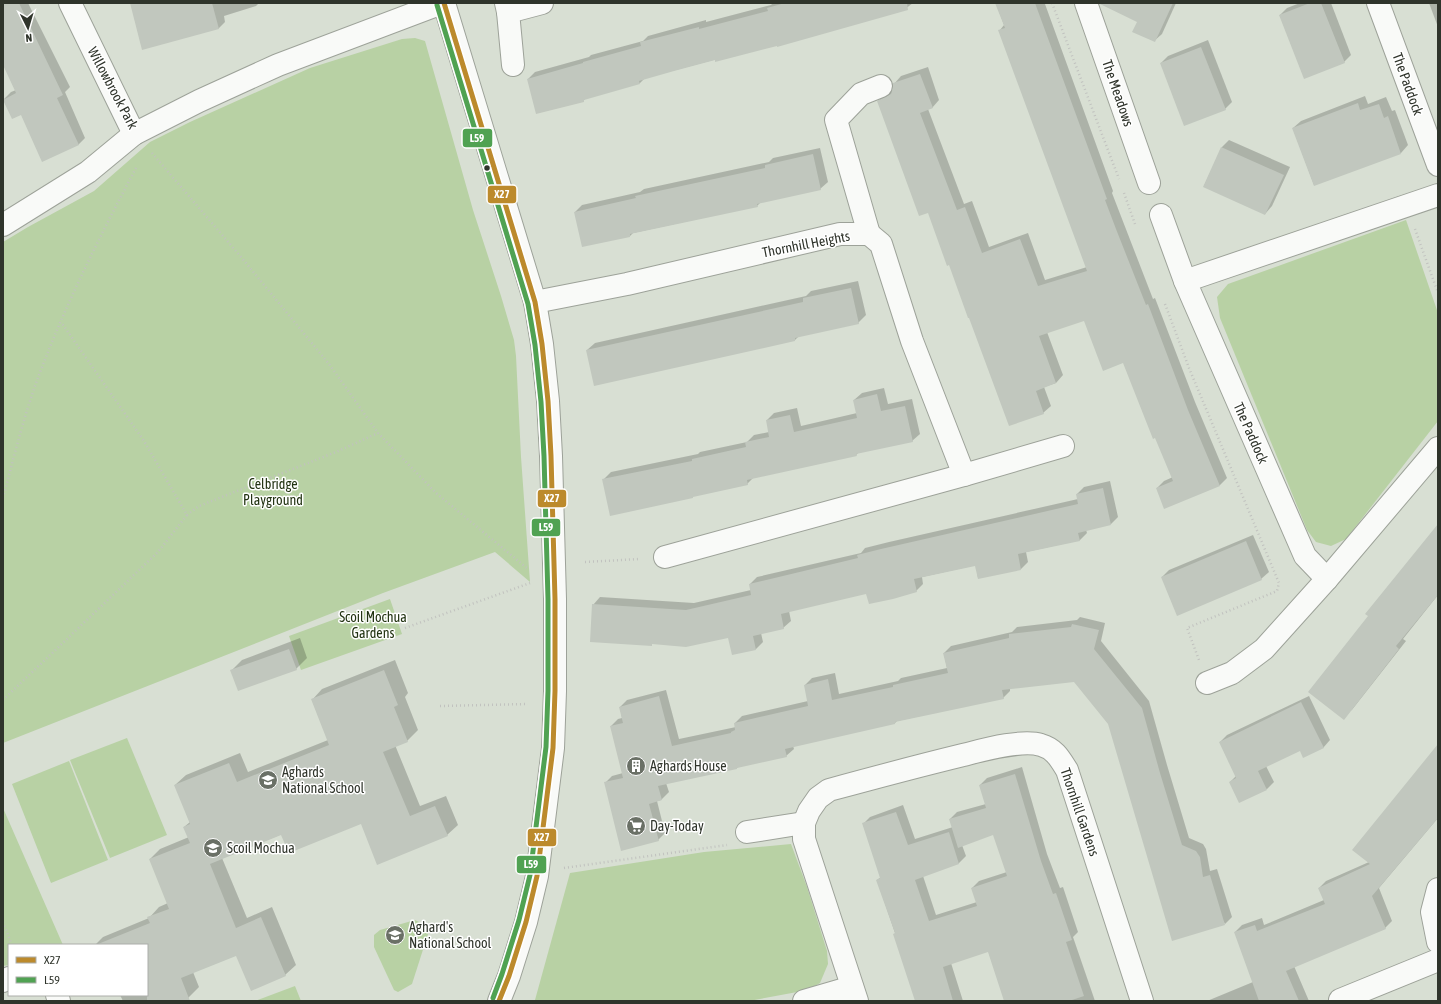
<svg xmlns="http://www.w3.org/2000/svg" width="1441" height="1004" viewBox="0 0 1441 1004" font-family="'Asap Condensed',sans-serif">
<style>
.green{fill:#b8d1a4}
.shadow{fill:#0003;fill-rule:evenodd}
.building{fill:#c1c7be}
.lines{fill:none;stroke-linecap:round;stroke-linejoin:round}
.minor-casing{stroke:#9da299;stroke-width:24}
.path{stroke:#c1c2bf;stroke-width:2.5;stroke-dasharray:1 3;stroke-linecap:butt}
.minor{stroke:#f9faf8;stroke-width:22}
.bus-1-casing{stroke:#fff;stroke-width:8}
.bus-2-casing{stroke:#fff;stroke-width:8}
.bus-1{stroke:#bc8a2c;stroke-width:5}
.bus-2{stroke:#50a252;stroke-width:5}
.bus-dot{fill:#2f342b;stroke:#fff;stroke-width:1.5}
.labels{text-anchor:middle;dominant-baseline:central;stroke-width:3;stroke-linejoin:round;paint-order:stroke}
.street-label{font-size:14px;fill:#2f342b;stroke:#fff}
.park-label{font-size:14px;fill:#223312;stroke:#fff}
.poi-label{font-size:14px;fill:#2f342b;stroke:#fff;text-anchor:start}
.line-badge{stroke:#fff;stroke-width:1.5}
.badge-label{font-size:11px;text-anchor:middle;font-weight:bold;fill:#fff}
</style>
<rect width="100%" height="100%" fill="#d8dfd3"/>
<g class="green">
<path d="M 415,38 L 425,41 L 473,210 L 501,296 L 514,340 L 516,356 L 521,457 L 530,582 L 495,552 L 383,593 L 3,743 L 3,242 L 28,227 L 94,191 L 150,142 L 190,122 L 310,68 L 402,39 Z"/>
<path d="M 1406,220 L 1438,313 L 1438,421 L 1346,539 L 1331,546 L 1316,542 L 1307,530 L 1220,318 L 1217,297 L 1228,284 Z"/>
<path d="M 390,599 L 402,634 L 301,670 L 289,636 Z"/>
<path d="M 127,738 L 167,835 L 110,858 L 70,760 Z"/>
<path d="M 69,761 L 108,860 L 51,883 L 12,784 Z"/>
<path d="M 3,808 L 63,945 L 9,945 L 9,965 L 3,966 Z"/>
<path d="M 791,844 L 807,887 L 827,951 L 828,964 L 820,983 L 808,990 L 749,1001 L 537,1001 L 535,1000 L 570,873 L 704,852 Z"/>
<path d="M 415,920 C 422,923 425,927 428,934 L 412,984 L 398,992 L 394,990 L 374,947 L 374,935 L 380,930 Z"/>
<path d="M 295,986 L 301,1001 L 255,1001 Z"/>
</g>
<g class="shadow">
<path d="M 3,3 L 28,3 L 70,87 L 65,92 L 85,138 L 78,145 L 21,114 L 13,118 L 4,99 L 11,92 L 16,90 L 3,62 Z"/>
<path d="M 131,3 L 259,3 L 256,6 L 224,16 L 225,22 L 218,29 Z"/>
<path d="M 773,3 L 913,3 L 905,9 L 645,78 L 640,83 L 586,98 L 583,101 L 528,79 L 535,72 L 589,57 L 591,55 L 643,41 L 648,36 L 706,20 L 706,22 L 771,5 Z"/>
<path d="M 996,3 L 1046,3 L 1045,4 L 1113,191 L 1112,193 L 1153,299 L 1155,298 L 1195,402 L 1227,478 L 1220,485 L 1165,507 L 1157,488 L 1164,481 L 1173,477 L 1124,362 L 1084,319 L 1047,332 L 1063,375 L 1056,383 L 1044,387 L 1051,406 L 1043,413 L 950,264 L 929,212 L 878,101 L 886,94 L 894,90 L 894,84 L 901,76 L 928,67 L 939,100 L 932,108 L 928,109 L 964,204 L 972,201 L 989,247 L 1028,233 L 1045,280 L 1087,267 L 1000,30 L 1004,25 Z"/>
<path d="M 1125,3 L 1176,3 L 1162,34 L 1154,41 L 1138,22 Z"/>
<path d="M 1300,3 L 1331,3 L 1351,55 L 1344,62 L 1280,15 L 1287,8 Z"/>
<path d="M 1429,3 L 1438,3 L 1438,27 Z"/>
<path d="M 1208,40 L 1232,102 L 1225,109 L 1161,63 L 1168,56 Z"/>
<path d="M 1365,96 L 1368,104 L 1386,97 L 1392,111 L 1395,110 L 1408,145 L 1401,153 L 1314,185 L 1293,128 L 1301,121 Z"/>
<path d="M 1229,140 L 1290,167 L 1272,206 L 1265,214 L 1204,186 L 1222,147 Z"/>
<path d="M 820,148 L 828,182 L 820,189 L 761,202 L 757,206 L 633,233 L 630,236 L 575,212 L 582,205 L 640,192 L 644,189 L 769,162 L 773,158 Z"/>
<path d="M 858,281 L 866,315 L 858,323 L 799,336 L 795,340 L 587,350 L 595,343 L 806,296 L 811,291 Z"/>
<path d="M 884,388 L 888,404 L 912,399 L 920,434 L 912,441 L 859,452 L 856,455 L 754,477 L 747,484 L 603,480 L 611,472 L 698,454 L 700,452 L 747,442 L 754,435 L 769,432 L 767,420 L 774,413 L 797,408 L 801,426 L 857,413 L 854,400 L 862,393 Z"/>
<path d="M 1110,481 L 1118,517 L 1111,524 L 1086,530 L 1087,533 L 1080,540 L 1026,552 L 1028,562 L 1021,569 L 978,578 L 976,565 L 922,577 L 923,584 L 916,591 L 867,593 L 789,611 L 791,621 L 783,628 L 761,633 L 763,642 L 756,649 L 733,654 L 729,637 L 593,605 L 600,597 L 694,603 L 751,590 L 750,584 L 757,577 L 861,553 L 865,548 L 889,542 L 1078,499 L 1077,494 L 1084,487 Z"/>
<path d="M 1438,525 L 1438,595 L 1403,639 L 1406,641 L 1351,711 Z"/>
<path d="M 1253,535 L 1269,572 L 1261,579 L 1162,577 L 1169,570 Z"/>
<path d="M 1080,617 L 1105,623 L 1101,641 L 1149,701 L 1167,765 L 1189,838 L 1203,844 L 1206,849 L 1210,871 L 1217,869 L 1232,917 L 1225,924 L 1108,723 L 1075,681 L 1010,688 L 1010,691 L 1003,698 L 897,721 L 895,723 L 793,746 L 794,749 L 786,756 L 739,766 L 737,768 L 666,783 L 669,792 L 661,800 L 657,801 L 665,833 L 658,840 L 605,783 L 612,776 L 623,773 L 611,726 L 618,719 L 622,718 L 620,707 L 627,700 L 666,690 L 679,739 L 736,727 L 735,723 L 742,716 L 808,701 L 805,685 L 812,678 L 835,673 L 839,694 L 898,681 L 901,678 L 947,668 L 944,653 L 951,646 L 1012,632 L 1017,627 L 1077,620 Z"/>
<path d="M 300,638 L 307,658 L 296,669 L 231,671 L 242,660 Z"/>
<path d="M 395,660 L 408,693 L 405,697 L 418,730 L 407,741 L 395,745 L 420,806 L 446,796 L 458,825 L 447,835 L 361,823 L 282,834 L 222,858 L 247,918 L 272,907 L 296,965 L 285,975 L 237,954 L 193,972 L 199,987 L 188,998 L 181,1001 L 123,1001 L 120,995 L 147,995 L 147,945 L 95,945 L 103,937 L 149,918 L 159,907 L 168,903 L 150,859 L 160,849 L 189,837 L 184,827 L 190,822 L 175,785 L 186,775 L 240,753 L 248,772 L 328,740 L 312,700 L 322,689 Z"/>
<path d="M 1309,696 L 1330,740 L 1323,748 L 1300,750 L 1266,766 L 1274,782 L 1267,789 L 1230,782 L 1236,776 L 1220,742 L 1227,735 Z"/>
<path d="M 1438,746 L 1438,818 L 1379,888 L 1392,921 L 1385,928 L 1294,966 L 1309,1001 L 1207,1001 L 1253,982 L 1235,932 L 1242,925 L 1262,918 L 1264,925 L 1324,900 L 1319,888 L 1326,881 L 1369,862 Z"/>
<path d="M 1022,767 L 1047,854 L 1060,888 L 1063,887 L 1078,932 L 1073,937 L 1095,1001 L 1005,1001 L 988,950 L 951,963 L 963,1001 L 916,1001 L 895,933 L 877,880 L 881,877 L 863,824 L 870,817 L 903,805 L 915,839 L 953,827 L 950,819 L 957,812 L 986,804 L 980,785 L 987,778 ZM 994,834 L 1007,872 L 979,881 L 972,888 L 977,902 L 936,915 L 923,876 L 959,863 L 966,856 L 962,845 Z"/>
</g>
<g class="building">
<path d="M 3,3 L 19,3 L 63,95 L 57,98 L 79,145 L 42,162 L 21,115 L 12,119 L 3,100 L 16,93 L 3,65 Z"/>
<path d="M 130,3 L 212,3 L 219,29 L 142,50 Z"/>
<path d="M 785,3 L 907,3 L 908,10 L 777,47 L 777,46 L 715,62 L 715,60 L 674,71 L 639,81 L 640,84 L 584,100 L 584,102 L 536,114 L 527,79 L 583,63 L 583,62 L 641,46 L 640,42 L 699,27 L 699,29 L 768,11 L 767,8 Z"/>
<path d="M 995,3 L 1035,3 L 1107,199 L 1105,200 L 1116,229 L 1146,305 L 1148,304 L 1188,410 L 1220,486 L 1164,509 L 1156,488 L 1173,481 L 1155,438 L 1153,439 L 1123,363 L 1103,371 L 1084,321 L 1039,336 L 1056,383 L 1036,391 L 1044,414 L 1009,426 L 969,318 L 968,318 L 949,265 L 947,266 L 928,213 L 919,216 L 877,101 L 891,94 L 893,88 L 893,83 L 920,74 L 933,108 L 920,113 L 957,210 L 965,207 L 982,253 L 1020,239 L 1038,286 L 1087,271 L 998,30 L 1005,28 Z"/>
<path d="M 1099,3 L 1173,3 L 1155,42 L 1132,32 L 1137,22 L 1100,4 Z"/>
<path d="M 1310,3 L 1321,3 L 1345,63 L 1304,79 L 1279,15 Z"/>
<path d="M 1201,47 L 1226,110 L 1184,126 L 1160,63 Z"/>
<path d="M 1358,103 L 1360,110 L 1379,104 L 1384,118 L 1388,116 L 1401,154 L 1314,186 L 1292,128 Z"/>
<path d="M 1221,147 L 1284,175 L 1265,215 L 1203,187 Z"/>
<path d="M 813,154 L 821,190 L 757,204 L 758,207 L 630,234 L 630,237 L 582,247 L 574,212 L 636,198 L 635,196 L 765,168 L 765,165 Z"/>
<path d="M 851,288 L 859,324 L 795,338 L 795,341 L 594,386 L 586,350 L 803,302 L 803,298 Z"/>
<path d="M 877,394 L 881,411 L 905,406 L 913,442 L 856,454 L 857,456 L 747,480 L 748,485 L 693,497 L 693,498 L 610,516 L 602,479 L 692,461 L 692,459 L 746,447 L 745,442 L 769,437 L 766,420 L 790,415 L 794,432 L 857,418 L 853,400 Z"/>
<path d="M 1103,488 L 1111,525 L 1078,533 L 1080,541 L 1018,554 L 1021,570 L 978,579 L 975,566 L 914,579 L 917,592 L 893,599 L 869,604 L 866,594 L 781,614 L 784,629 L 753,636 L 756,650 L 732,655 L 728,638 L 686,647 L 652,644 L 652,646 L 590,642 L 592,604 L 686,610 L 751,595 L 749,584 L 858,558 L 857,555 L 881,549 L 1078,504 L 1076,494 Z"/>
<path d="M 1438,524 L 1438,595 L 1396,646 L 1399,649 L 1344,720 L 1308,692 L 1368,616 L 1365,614 Z"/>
<path d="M 1246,541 L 1262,580 L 1177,616 L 1161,577 Z"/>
<path d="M 1072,624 L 1099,630 L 1094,649 L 1142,708 L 1160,773 L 1182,845 L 1196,851 L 1200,857 L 1203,877 L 1210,875 L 1225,925 L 1172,941 L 1108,724 L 1074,682 L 1002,690 L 1004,699 L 895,722 L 895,724 L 785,749 L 787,757 L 737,768 L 737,769 L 658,786 L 662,800 L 649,804 L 659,841 L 621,851 L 604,782 L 623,778 L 610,726 L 623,723 L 619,707 L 659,696 L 672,746 L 731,733 L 731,732 L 735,730 L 734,723 L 808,706 L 804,685 L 828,679 L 832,700 L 893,687 L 893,685 L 948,673 L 943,653 L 1009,638 L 1009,634 L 1071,627 Z"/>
<path d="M 289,649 L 297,670 L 238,691 L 230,670 Z"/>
<path d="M 384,670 L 398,705 L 394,707 L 408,742 L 383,752 L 410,816 L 435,806 L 448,836 L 377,865 L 361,824 L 289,853 L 281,835 L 210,864 L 236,928 L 261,917 L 286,976 L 251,991 L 236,956 L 181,978 L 190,1001 L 147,1001 L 147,945 L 98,944 L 150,923 L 147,917 L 169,909 L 149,859 L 190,843 L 183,827 L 190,824 L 174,785 L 229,763 L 237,782 L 329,745 L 311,699 Z"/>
<path d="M 1301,702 L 1324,748 L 1303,758 L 1300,751 L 1258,771 L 1267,790 L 1239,803 L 1229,782 L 1236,778 L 1219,742 Z"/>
<path d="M 1438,744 L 1438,818 L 1372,896 L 1386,929 L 1286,971 L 1299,1001 L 1259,1001 L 1234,932 L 1255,925 L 1257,931 L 1325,904 L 1318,888 L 1370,864 L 1352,850 Z"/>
<path d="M 1015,774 L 1041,861 L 1053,894 L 1056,893 L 1072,940 L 1066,942 L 1084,996 L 1069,1001 L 1004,1001 L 988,952 L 943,967 L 953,1001 L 915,1001 L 893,934 L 895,933 L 876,880 L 880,878 L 862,823 L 896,812 L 908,845 L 949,832 L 959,864 L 915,880 L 929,921 L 977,906 L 971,888 L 1007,876 L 993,835 L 958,848 L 949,819 L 986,808 L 979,785 Z"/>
</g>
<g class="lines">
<defs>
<g id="minor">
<path d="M 70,3 L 134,134"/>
<path d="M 444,3 L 535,302 L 542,344 L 548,401 L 551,456 L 555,599 L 555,691 L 553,748 L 537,876 L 526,922 L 509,976 L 499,1001"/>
<path d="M 506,3 L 508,12 L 542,3"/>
<path d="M 1086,3 L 1149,183"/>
<path d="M 1378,3 L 1438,165"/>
<path d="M 508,12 L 513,65"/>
<path d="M 1161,215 L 1185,281 L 1438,195"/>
<path d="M 3,225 L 88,172 L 134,134 L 199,101 L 278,65 L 442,3"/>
<path d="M 869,234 L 836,120 L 861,94 L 881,86"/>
<path d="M 1185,281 L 1305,556 L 1327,579 L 1438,448"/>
<path d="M 535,302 L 627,284 L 840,234 L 869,234 L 881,244 L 912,341 L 964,475 L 1063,446"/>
<path d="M 665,557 L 964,475"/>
<path d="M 1207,683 L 1232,673 L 1264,649 L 1327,579"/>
<path d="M 747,832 L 804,823"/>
<path d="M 1438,889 L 1432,912 L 1438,942"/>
<path d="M 3,981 L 9,978"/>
<path d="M 57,995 L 59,1001"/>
<path d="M 1340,1000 L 1438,960"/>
<path d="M 804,1001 L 852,987"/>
<path d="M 857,1001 L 804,839 L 804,823 L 809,811 L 818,798 L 829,790 C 873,778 918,766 963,755 C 983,750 1022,739 1041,745 C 1055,749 1060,759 1067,770 L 1142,1001"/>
</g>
</defs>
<use href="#minor" class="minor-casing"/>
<g class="path">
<path d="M 1052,3 L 1119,179"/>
<path d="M 152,153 L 241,257 L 329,364 L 378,433 L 436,493 L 528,569"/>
<path d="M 1124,193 L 1135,224"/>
<path d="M 1415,229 L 1438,293"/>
<path d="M 1165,304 L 1189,368 L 1279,583 L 1277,591 L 1187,628 L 1199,660"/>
<path d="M 3,498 C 14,457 24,415 39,375 C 66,303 101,234 137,166"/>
<path d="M 187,515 L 199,506 L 336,452 L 378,433"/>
<path d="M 585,562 L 640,559"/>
<path d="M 405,628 L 530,583"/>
<path d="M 3,700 L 158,552 L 187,515 L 144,441 L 61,322"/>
<path d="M 440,706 L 528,704"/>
<path d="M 564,868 L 727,845"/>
<path d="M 3,922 L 12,945"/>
</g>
<use href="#minor" class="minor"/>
<defs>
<path id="bus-1" d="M 444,3 L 535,302 L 542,344 L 548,401 L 551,456 L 555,599 L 555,691 L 553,748 L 537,876 L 526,922 L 509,976 L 499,1001"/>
<path id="bus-2" d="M 437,5 L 528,304 L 535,345 L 541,402 L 544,456 L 548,599 L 548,691 L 546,747 L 530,875 L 519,920 L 502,974 L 493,998"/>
</defs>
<use href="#bus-1" class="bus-1-casing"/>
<use href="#bus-2" class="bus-2-casing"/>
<use href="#bus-1" class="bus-1"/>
<use href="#bus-2" class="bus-2"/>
</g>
<defs>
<symbol id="building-disc" viewBox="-11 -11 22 22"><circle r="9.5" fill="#6a7066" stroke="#fff"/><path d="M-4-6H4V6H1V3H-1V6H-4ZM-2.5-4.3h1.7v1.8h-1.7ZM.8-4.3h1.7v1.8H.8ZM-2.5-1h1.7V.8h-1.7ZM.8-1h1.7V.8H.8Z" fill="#fff"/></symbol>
<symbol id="school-disc" viewBox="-11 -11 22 22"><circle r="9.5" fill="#6a7066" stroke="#fff"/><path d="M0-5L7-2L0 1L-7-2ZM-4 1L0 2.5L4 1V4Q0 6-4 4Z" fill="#fff"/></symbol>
<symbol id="supermarket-disc" viewBox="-11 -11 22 22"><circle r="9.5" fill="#6a7066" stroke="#fff"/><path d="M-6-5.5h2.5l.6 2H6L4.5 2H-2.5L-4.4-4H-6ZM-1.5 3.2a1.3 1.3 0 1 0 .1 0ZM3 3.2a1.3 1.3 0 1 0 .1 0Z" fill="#fff"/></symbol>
</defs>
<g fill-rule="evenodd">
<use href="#building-disc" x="625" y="755" width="22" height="22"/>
<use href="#school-disc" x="257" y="769" width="22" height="22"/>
<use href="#supermarket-disc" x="625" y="815" width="22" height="22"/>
<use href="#school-disc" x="202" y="837" width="22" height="22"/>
<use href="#school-disc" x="384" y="924" width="22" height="22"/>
</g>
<circle class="bus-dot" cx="487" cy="168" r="3.5"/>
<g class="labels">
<g class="street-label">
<text transform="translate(1408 84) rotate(70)">The Paddock</text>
<text transform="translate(113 88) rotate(62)">Willowbrook Park</text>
<text transform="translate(1118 93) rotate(71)">The Meadows</text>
<text transform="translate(806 244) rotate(-11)">Thornhill Heights</text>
<text transform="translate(1251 433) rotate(66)">The Paddock</text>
<text transform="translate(1080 812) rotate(71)">Thornhill Gardens</text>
</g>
<g class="park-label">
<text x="273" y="484">Celbridge<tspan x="273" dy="16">Playground</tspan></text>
<text x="373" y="617">Scoil Mochua<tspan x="373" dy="16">Gardens</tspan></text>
</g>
<g class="poi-label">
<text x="650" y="766">Aghards House</text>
<text x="282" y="772">Aghards<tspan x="282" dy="16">National School</tspan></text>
<text x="650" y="826">Day-Today</text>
<text x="227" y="848">Scoil Mochua</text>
<text x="409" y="927">Aghard's<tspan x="409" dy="16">National School</tspan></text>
</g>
</g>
<g class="line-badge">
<rect x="462" y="128" width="31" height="20" rx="4" fill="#50a252"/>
<rect x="487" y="185" width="30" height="19" rx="4" fill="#bc8a2c"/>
<rect x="537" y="489" width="30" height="19" rx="4" fill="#bc8a2c"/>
<rect x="531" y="518" width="30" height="19" rx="4" fill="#50a252"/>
<rect x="527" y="828" width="30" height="19" rx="4" fill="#bc8a2c"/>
<rect x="516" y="855" width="31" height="19" rx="4" fill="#50a252"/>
</g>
<g class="badge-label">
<text x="477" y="142">L59</text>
<text x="502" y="198">X27</text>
<text x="552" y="502">X27</text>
<text x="546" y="531">L59</text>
<text x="542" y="841">X27</text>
<text x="531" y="868">L59</text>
</g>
<rect width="1441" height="1004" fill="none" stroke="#2f342b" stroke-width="8"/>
<rect x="8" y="944" width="140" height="52" fill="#ffffff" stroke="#acaeaa"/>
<rect x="16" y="957" width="20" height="6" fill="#bc8a2c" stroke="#acaeaa"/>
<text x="44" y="964" font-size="12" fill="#2f342b">X27</text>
<rect x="16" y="977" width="20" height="6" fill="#50a252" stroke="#acaeaa"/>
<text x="44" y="984" font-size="12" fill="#2f342b">L59</text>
<g transform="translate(28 28) rotate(175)" stroke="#ffffff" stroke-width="3" paint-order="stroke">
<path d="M0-3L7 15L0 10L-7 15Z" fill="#2f342b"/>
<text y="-6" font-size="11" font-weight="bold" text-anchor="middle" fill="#2f342b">N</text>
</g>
</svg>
